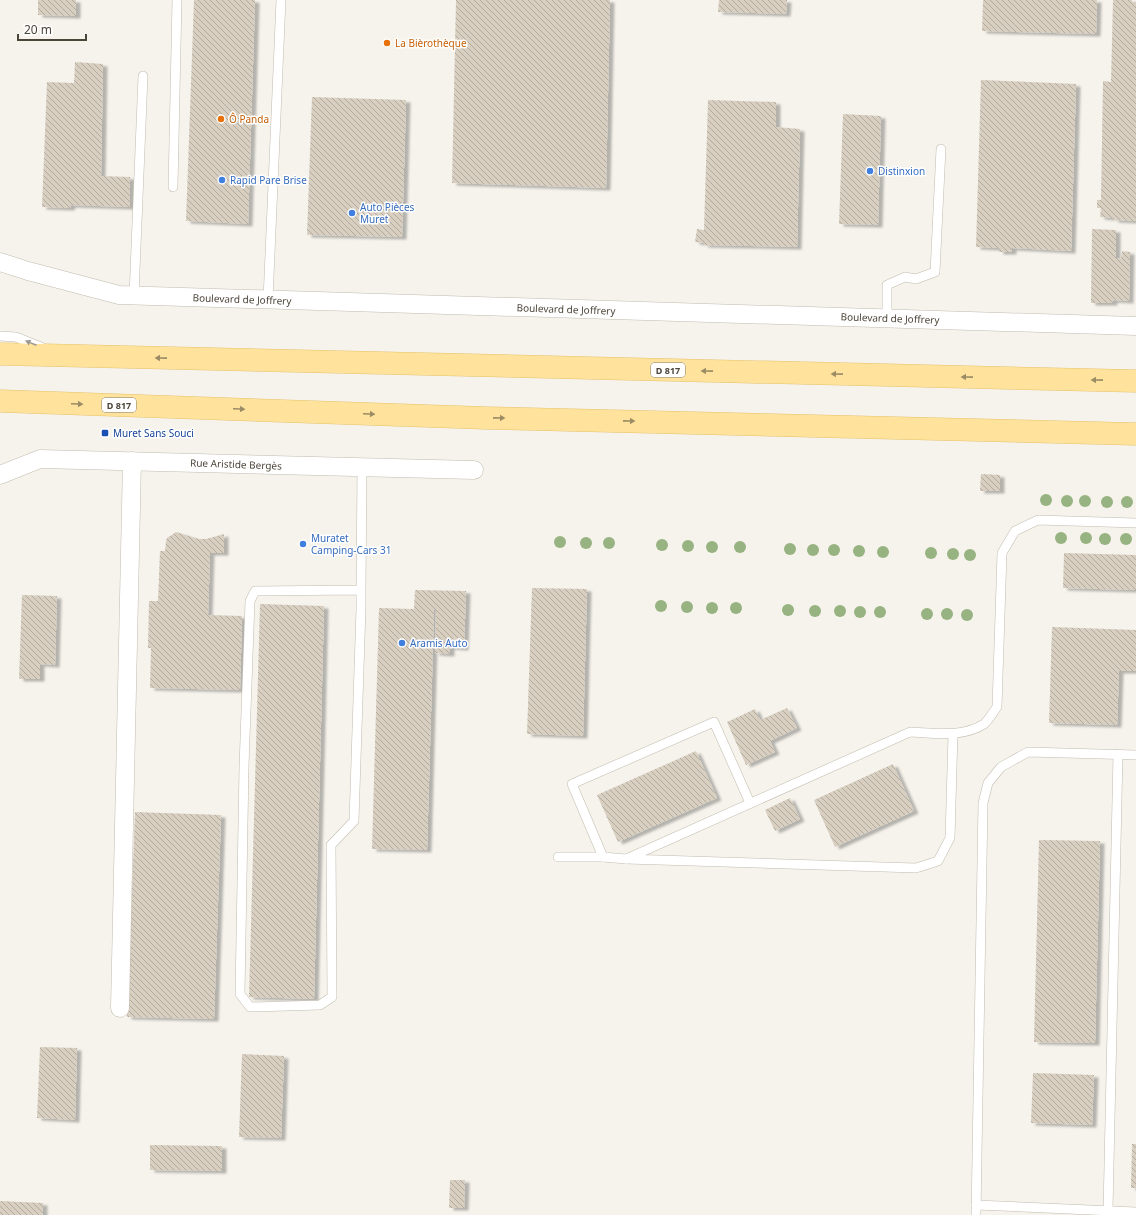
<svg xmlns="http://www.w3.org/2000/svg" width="1136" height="1215" viewBox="0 0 1136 1215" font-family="'Noto Sans',sans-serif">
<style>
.building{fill:url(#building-back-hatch);filter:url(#shadow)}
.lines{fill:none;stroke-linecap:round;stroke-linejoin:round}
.service-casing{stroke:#c2bbae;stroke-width:10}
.minor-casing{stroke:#c2bbae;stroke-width:19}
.primary-casing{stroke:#e6c16a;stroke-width:23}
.service{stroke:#fff;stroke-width:9}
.minor{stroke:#fff;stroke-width:18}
.primary{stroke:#ffe39c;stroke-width:22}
.tree{fill:#97b381}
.oneway{fill:#9c9892}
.oneway2{fill:#9c8c66}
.food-dot{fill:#e8710a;stroke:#fff;stroke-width:1.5}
.shop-dot{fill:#3f7fe0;stroke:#fff;stroke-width:1.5}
.transit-dot{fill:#1a4fb4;stroke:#fff;stroke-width:1.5}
.labels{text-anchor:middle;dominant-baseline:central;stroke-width:3;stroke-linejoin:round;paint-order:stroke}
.shield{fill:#fff;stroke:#817c74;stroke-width:1}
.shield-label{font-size:9px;font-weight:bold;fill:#4b4439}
.food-label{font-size:10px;fill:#c56008;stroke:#fff;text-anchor:start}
.shop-label{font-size:10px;fill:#366cbe;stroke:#fff;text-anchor:start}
.street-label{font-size:10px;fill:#4b4439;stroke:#fff}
.transit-label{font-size:10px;fill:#164399;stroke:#fff;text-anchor:start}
</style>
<defs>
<pattern id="building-back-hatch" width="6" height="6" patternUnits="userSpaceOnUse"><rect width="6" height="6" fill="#d8cfc1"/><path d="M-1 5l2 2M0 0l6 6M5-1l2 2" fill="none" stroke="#b1aa9e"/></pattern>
<filter id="shadow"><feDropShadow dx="4.5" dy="2.5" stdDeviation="1" flood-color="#0004"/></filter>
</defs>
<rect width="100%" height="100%" fill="#f6f3ec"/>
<g class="building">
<path d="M 38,0 L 76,0 L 76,16 L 38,15 Z"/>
<path d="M 194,0 L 255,0 L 248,224 L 186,221 Z"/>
<path d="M 456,0 L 610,0 L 606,188 L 452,183 Z"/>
<path d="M 719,0 L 787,0 L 786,14 L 718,12 Z"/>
<path d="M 983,0 L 1097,0 L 1096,34 L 982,31 Z"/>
<path d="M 1113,0 L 1132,0 L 1132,2 L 1136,2 L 1136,221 L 1114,220 L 1114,218 L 1100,217 L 1101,208 L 1097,208 L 1097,200 L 1101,200 L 1103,81 L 1111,82 Z"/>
<path d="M 75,62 L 103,64 L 101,176 L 130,177 L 130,207 L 71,205 L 70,208 L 42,207 L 47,82 L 74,83 Z"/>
<path d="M 981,80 L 1076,84 L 1071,251 L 1012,248 L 1012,252 L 999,252 L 999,248 L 976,247 Z"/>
<path d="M 312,97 L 406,100 L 402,237 L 307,235 Z"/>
<path d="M 708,100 L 776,102 L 776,127 L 800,129 L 797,247 L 704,245 L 704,243 L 695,242 L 697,229 L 704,230 Z"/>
<path d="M 843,114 L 881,116 L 878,225 L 839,224 Z"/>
<path d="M 1092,229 L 1116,230 L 1116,258 L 1121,259 L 1122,251 L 1130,252 L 1129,301 L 1113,300 L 1113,303 L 1091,303 Z"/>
<path d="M 981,474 L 1000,475 L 1000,491 L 980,491 Z"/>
<path d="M 176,532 L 199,539 L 206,539 L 224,534 L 224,553 L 210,553 L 208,615 L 242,616 L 240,690 L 150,688 L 151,648 L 148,648 L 149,601 L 158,601 L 160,551 L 165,551 L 166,541 L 167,538 Z"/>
<path d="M 1064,553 L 1136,555 L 1136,590 L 1063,588 Z"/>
<path d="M 532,588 L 587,589 L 583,736 L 527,734 Z"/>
<path d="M 415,590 L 466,591 L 464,648 L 450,647 L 450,654 L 435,653 L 436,610 L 434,610 L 427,850 L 372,849 L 379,608 L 414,609 Z"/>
<path d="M 22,595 L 57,596 L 55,665 L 40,664 L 40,679 L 19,679 Z"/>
<path d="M 260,604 L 324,606 L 314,999 L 249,997 Z"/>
<path d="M 1052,627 L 1136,630 L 1136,671 L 1119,671 L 1117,725 L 1049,723 Z"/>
<path d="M 787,708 L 797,728 L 770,741 L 775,752 L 746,765 L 727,722 L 755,709 L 760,720 Z"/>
<path d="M 696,751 L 717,798 L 618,842 L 597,795 Z"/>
<path d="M 893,764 L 914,811 L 835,847 L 814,800 Z"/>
<path d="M 790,798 L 800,819 L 775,831 L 765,810 Z"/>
<path d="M 135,812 L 221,815 L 214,1019 L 127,1017 Z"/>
<path d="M 1039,840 L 1100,841 L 1095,1043 L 1034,1042 Z"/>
<path d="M 40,1047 L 77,1048 L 75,1120 L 37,1118 Z"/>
<path d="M 242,1054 L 284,1056 L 281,1138 L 239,1137 Z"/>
<path d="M 1033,1073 L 1094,1075 L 1092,1125 L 1031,1123 Z"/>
<path d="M 1132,1144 L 1136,1144 L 1136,1188 L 1131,1188 Z"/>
<path d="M 150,1145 L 222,1146 L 222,1171 L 150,1170 Z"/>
<path d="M 450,1180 L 465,1180 L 464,1208 L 449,1208 Z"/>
<path d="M 0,1201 L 43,1203 L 43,1215 L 0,1215 Z"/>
</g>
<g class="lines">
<defs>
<g id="service">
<path d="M 173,187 L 177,0"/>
<path d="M 134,296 L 143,76"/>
<path d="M 268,300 L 281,0"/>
<path d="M 887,318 L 887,285 L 905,277 L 916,279 L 935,272 L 941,149"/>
<path d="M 0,336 L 16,337 L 43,348"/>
<path d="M 361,590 L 255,591 L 250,601 L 244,767 L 240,994 L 250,1007 L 320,1005 L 332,997 L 331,845 L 354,821 L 361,608 L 361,590 L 362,467"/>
<path d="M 953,734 L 950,838 L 938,861 L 916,868 L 626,859 L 910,732 C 935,733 962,738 984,724 C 989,720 993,712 997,707 L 1002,553 L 1015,531 L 1038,520 L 1136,523"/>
<path d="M 558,857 L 603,857"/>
<path d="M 626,859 L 603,857 L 572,784 L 714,722 L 750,803"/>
<path d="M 976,1205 L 1136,1212"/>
<path d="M 1108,1211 L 1118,754"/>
<path d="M 976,1215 L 983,803 L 988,783 L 1001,767 L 1028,752 L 1136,755"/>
</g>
<g id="minor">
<path d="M 0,262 L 28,271 L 119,295 L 1136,326"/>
<path d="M 0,475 L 40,459 L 474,470"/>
<path d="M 120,1008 L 132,461"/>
</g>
<g id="primary">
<path d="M 0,354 L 1136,381"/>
<path d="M 0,401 L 486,418 L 1136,434"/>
</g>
</defs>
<use href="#service" class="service-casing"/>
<use href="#minor" class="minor-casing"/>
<use href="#primary" class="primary-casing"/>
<use href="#service" class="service"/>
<use href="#minor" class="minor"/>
<use href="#primary" class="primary"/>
</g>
<g class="tree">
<circle cx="1046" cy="500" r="6"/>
<circle cx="1067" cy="501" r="6"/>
<circle cx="1085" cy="501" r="6"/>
<circle cx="1107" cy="502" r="6"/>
<circle cx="1127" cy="502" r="6"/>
<circle cx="1061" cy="538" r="6"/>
<circle cx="1086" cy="538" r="6"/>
<circle cx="1105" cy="539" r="6"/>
<circle cx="1126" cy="539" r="6"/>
<circle cx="560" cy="542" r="6"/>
<circle cx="586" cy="543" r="6"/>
<circle cx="609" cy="543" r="6"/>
<circle cx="662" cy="545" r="6"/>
<circle cx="688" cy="546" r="6"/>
<circle cx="712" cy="547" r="6"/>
<circle cx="740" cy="547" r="6"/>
<circle cx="790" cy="549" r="6"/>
<circle cx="813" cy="550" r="6"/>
<circle cx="834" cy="550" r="6"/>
<circle cx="859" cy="551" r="6"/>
<circle cx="883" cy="552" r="6"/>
<circle cx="931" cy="553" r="6"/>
<circle cx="953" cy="554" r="6"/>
<circle cx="970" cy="555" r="6"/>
<circle cx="661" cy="606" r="6"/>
<circle cx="687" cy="607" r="6"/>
<circle cx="712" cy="608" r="6"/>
<circle cx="736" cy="608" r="6"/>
<circle cx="788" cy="610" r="6"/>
<circle cx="815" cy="611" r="6"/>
<circle cx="840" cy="611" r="6"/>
<circle cx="860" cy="612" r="6"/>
<circle cx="880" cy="612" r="6"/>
<circle cx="927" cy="614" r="6"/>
<circle cx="947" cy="614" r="6"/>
<circle cx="967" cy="615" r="6"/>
</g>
<defs><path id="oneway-solid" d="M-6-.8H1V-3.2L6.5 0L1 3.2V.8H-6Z"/></defs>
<use class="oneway" href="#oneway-solid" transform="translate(31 343) rotate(-158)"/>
<g class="oneway2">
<use href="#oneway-solid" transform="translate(161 358) rotate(-179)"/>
<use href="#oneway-solid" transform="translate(707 371) rotate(-179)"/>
<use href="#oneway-solid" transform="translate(837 374) rotate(-179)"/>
<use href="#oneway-solid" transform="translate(967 377) rotate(-179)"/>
<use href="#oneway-solid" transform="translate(1097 380) rotate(-179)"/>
<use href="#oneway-solid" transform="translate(77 404) rotate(2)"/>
<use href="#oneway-solid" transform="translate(239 409) rotate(2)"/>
<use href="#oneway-solid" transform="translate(369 414) rotate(2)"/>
<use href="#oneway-solid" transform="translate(499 418) rotate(1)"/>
<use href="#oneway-solid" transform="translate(629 421) rotate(1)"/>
</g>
<g class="food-dot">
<circle cx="387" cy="43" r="4"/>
<circle cx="221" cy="119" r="4"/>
</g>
<g class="shop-dot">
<circle cx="870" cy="171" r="4"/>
<circle cx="222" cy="180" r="4"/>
<circle cx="352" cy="213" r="4"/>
<circle cx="303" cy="544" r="4"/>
<circle cx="402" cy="643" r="4"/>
</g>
<rect class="transit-dot" x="101" y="429" width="8" height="8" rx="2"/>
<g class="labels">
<g class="shield">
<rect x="651" y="363" width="34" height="14" rx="3"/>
<rect x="102" y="398" width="34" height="14" rx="3"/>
</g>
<g class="shield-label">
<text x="668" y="370">D 817</text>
<text x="119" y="405">D 817</text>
</g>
<g class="food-label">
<text x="395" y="43">La Bièrothèque</text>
<text x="229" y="119">Ô Panda</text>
</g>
<g class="shop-label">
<text x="878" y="171">Distinxion</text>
<text x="230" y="180">Rapid Pare Brise</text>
<text x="360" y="207">Auto Pièces<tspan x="360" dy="12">Muret</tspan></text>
<text x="311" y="538">Muratet<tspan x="311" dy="12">Camping-Cars 31</tspan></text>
<text x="410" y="643">Aramis Auto</text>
</g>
<g class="street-label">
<text transform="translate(242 299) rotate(2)">Boulevard de Joffrery</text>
<text transform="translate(566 309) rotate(2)">Boulevard de Joffrery</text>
<text transform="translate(890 318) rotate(2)">Boulevard de Joffrery</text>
<text transform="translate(236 464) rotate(2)">Rue Aristide Bergès</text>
</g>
<g class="transit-label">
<text x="113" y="433">Muret Sans Souci</text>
</g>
</g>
<path d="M18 34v6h68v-6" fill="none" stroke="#4b4439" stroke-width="2"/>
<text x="24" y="34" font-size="12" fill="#4b4439" stroke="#ffffff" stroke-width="3" paint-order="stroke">20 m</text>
</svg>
